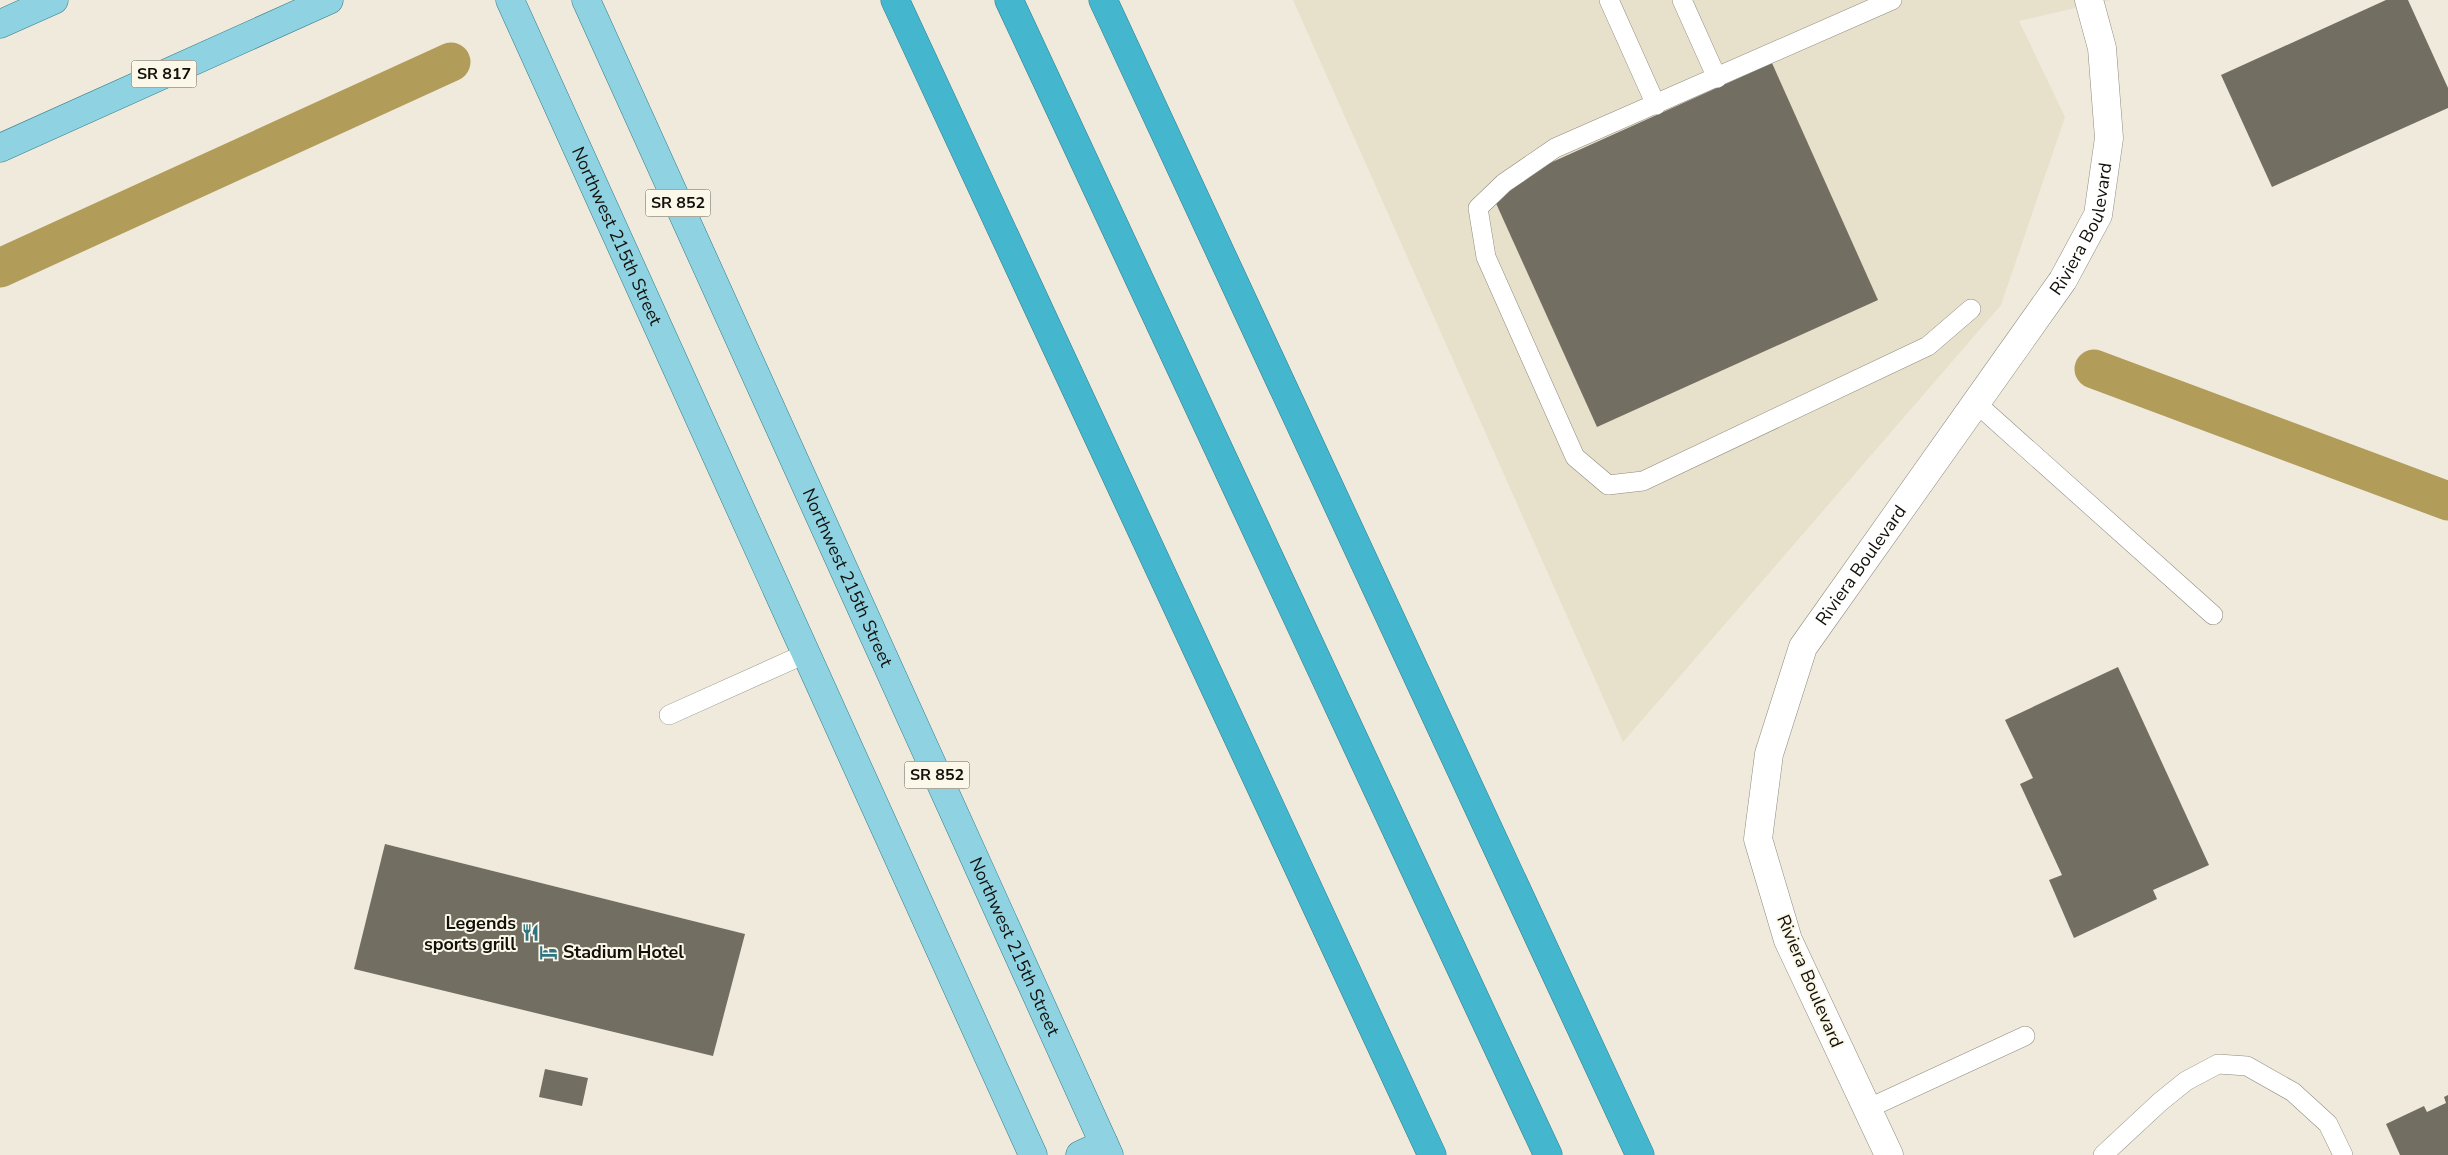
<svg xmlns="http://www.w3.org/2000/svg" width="2448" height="1155" viewBox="0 0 2448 1155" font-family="'Nunito Sans',sans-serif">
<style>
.built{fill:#e7e0ca}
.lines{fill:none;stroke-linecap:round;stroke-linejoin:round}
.canal{stroke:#b29c59;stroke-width:39}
.building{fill:#726e62}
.service-casing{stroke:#8e8a7d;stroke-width:20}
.minor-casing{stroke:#8e8a7d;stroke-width:29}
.primary-casing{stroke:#327c8a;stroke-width:29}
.motorway-casing{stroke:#327c8a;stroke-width:29}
.service{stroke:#fff;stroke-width:19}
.minor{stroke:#fff;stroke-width:28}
.primary{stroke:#8fd3e2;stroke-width:28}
.motorway{stroke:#44b6ce;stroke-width:28}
.labels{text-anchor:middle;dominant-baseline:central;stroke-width:4;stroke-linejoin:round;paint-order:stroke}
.shield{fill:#fcf8e9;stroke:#58564e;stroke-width:1}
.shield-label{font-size:16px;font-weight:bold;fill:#12100b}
.street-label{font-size:18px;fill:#12100b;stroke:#fcf8e9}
.poi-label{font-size:18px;font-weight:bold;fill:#12100b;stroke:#fcf8e9;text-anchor:end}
</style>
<rect width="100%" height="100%" fill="#efeadc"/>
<path class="built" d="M 1293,0 L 2110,0 L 2019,21 L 2065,117 L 2001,305 L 1623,742 Z"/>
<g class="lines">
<g class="canal">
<path d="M 0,268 L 451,62"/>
<path d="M 2094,369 L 2448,501"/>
</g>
</g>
<g class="building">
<path d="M 2386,0 L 2408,0 L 2448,88 L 2448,108 L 2272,187 L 2221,75 Z"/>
<path d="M 1772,63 L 1878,300 L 1597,427 L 1490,190 Z"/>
<path d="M 2118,667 L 2209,865 L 2153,890 L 2157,899 L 2074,938 L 2049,880 L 2062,875 L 2020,784 L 2033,778 L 2005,720 Z"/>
<path d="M 385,844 L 745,934 L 713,1056 L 354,969 Z"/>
<path d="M 545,1069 L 588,1078 L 582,1106 L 539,1097 Z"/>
<path d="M 2448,1095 L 2448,1155 L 2400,1155 L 2386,1124 L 2424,1106 L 2427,1112 L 2446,1103 L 2444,1097 Z"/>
</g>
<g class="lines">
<defs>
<g id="service">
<path d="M 1609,0 L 1656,105"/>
<path d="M 1682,0 L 1717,78"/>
<path d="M 1892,0 L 1555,148 L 1504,183 L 1478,208 L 1486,257 L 1575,457 L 1608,485 L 1643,481 L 1928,346 L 1971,309"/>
<path d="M 1976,403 L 2213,615"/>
<path d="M 669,715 L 805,654"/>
<path d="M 1867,1109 L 2025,1036"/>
<path d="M 2103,1155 L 2160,1102 L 2186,1081 L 2218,1064 L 2247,1066 L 2293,1092 L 2328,1124 L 2343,1155"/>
</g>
<g id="minor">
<path id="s1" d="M 1889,1155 L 1788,940 L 1758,839 L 1769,754 L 1803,647 L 2063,280 L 2098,215 L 2109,138 L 2102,48 L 2089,0"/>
</g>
<g id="primary">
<path id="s2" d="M 510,0 L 1033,1155"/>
<path id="s3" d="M 586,0 L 1109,1155"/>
<path d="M 0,24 L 54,0"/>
<path d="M 0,148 L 329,0"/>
<path d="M 1080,1155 L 1104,1144"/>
</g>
<g id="motorway">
<path d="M 895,0 L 1432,1155"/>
<path d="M 1009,0 L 1548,1155"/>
<path d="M 1103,0 L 1640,1155"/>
</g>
</defs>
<use href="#service" class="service-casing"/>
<use href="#minor" class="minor-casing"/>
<use href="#primary" class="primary-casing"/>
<use href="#motorway" class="motorway-casing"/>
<use href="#service" class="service"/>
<use href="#minor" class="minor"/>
<use href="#primary" class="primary"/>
<use href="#motorway" class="motorway"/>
</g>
<defs>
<symbol id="restaurant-bare" viewBox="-9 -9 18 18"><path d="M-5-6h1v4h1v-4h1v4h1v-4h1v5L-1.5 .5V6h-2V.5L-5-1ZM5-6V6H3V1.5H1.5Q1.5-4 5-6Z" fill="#2f7483" stroke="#fcf8e9" stroke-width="2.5" paint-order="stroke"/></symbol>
<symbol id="hotel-bare" viewBox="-9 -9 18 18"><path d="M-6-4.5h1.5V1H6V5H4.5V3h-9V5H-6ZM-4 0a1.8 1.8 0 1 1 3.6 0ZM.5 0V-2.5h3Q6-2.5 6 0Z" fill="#2f7483" stroke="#fcf8e9" stroke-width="2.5" paint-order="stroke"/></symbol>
</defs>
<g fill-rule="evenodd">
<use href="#restaurant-bare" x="518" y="920" width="25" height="25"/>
<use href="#hotel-bare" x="536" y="940" width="25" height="25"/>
</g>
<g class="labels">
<g class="shield">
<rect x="131.5" y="60.5" width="65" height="27" rx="4"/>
<rect x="645.5" y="189.5" width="65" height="27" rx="4"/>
<rect x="904.5" y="761.5" width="65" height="27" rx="4"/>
</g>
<g class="shield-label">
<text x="164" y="74">SR 817</text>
<text x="678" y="203">SR 852</text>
<text x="937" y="775">SR 852</text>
</g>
<g class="street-label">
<text stroke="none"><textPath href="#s1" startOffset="1046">Riviera Boulevard</textPath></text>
<text stroke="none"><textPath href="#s2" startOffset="259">Northwest 215th Street</textPath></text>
<text stroke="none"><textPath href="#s1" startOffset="641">Riviera Boulevard</textPath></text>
<text stroke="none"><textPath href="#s3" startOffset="634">Northwest 215th Street</textPath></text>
<text stroke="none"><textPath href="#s3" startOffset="1039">Northwest 215th Street</textPath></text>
<text transform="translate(1810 981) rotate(67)">Riviera Boulevard</text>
</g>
<g class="poi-label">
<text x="516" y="923">Legends<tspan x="516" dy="21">sports grill</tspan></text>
<text x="563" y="952" text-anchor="start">Stadium Hotel</text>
</g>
</g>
</svg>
